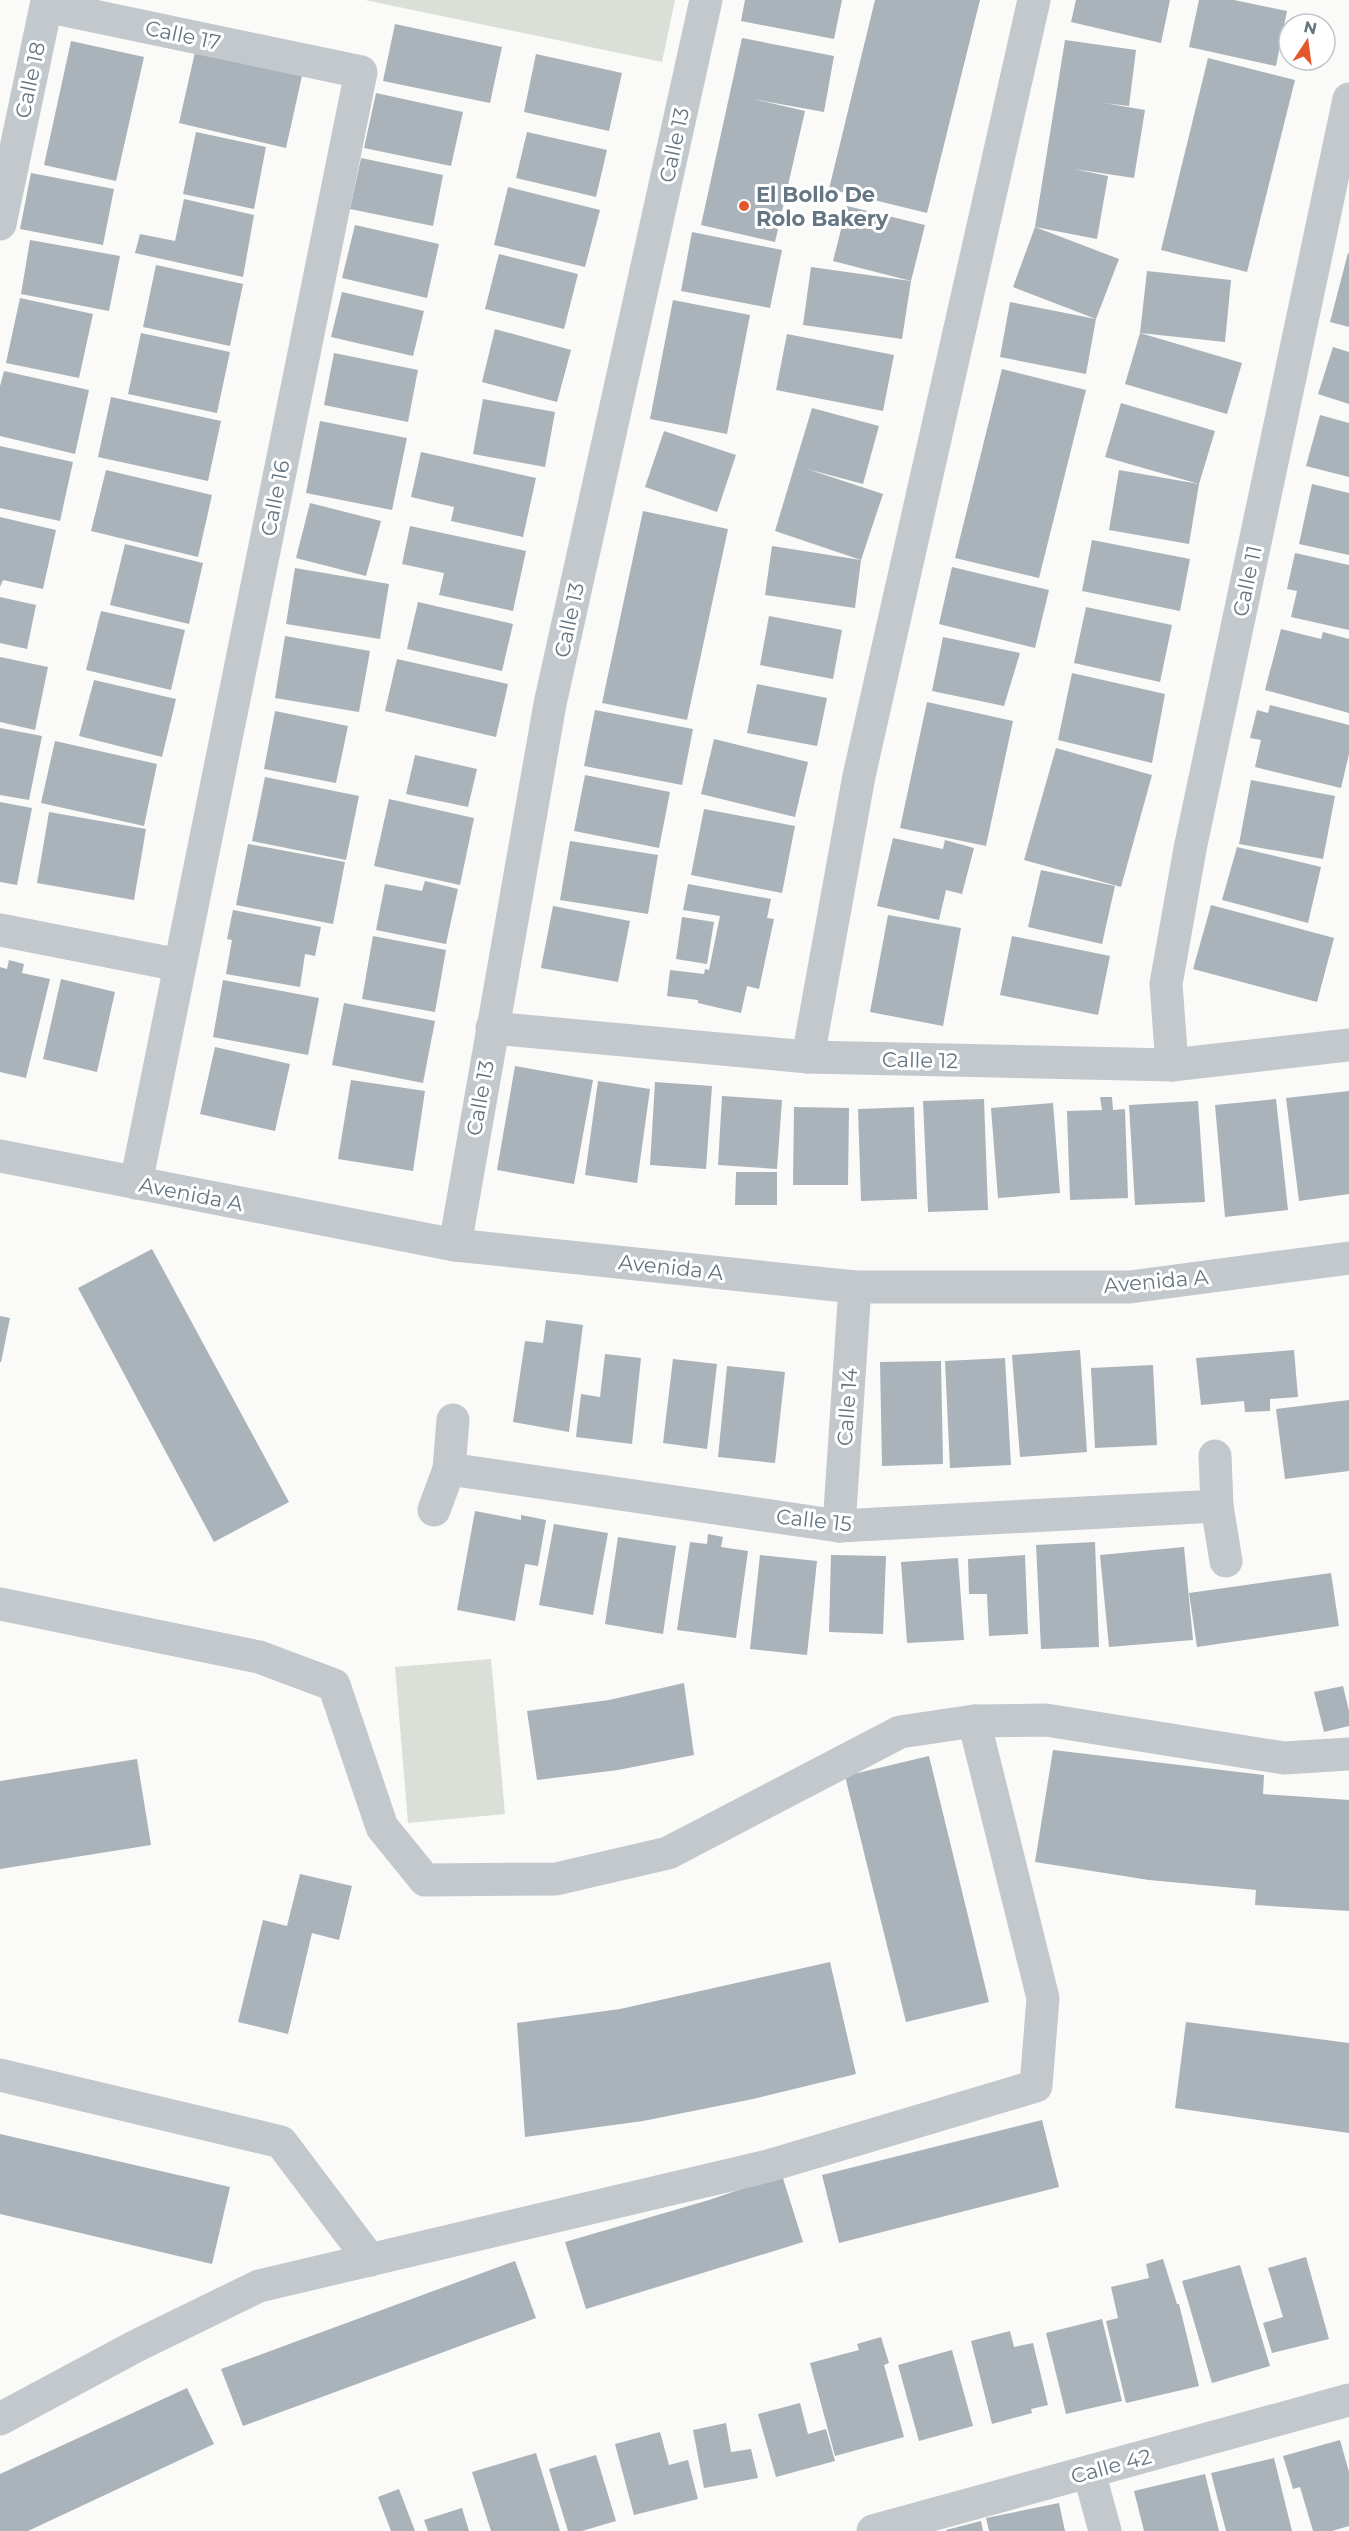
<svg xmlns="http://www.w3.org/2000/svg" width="1349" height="2531" viewBox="0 0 1349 2531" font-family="Montserrat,sans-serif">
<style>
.green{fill:#dadfd7}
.building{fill:#aab3b9}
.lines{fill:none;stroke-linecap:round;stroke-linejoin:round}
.minor{stroke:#c3c8cc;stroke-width:33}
.tertiary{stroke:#c3c8cc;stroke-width:33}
.poi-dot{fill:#e4572e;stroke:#fff;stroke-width:2}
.labels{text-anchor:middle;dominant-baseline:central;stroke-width:6;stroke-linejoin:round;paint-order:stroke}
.street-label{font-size:21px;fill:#657683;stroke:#fff}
.poi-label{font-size:21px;font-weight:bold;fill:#657683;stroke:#fff;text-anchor:start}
</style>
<rect width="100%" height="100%" fill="#fafaf8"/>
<g class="green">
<path d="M 365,0 L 675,0 L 662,62 Z"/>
<path d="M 491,1659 L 505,1814 L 408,1823 L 395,1667 Z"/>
</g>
<g class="building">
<path d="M 745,0 L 842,0 L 834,39 L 741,21 Z"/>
<path d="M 875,0 L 980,0 L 927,213 L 829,189 Z"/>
<path d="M 1076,0 L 1170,0 L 1161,43 L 1071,22 Z"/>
<path d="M 1199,0 L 1234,0 L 1287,11 L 1276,66 L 1189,47 Z"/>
<path d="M 395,24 L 502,47 L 490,103 L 383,81 Z"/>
<path d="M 742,38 L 834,56 L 824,112 L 753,99 L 805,111 L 775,242 L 701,225 Z"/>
<path d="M 1065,40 L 1136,50 L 1129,106 L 1104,103 L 1145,110 L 1134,178 L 1074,169 L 1108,176 L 1097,239 L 1035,227 Z"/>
<path d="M 71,41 L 144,57 L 116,181 L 44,165 Z"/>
<path d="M 195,52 L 302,76 L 286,148 L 179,123 Z"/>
<path d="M 536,54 L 622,73 L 609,131 L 524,112 Z"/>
<path d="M 1208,58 L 1295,80 L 1247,272 L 1161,250 Z"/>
<path d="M 376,93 L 463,112 L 451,166 L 364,148 Z"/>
<path d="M 196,132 L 266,147 L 254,209 L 183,194 Z"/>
<path d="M 527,132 L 607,150 L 596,197 L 516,178 Z"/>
<path d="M 361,158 L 443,175 L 433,226 L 350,209 Z"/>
<path d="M 31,173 L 114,189 L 103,245 L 20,229 Z"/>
<path d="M 508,187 L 600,210 L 585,267 L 494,245 Z"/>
<path d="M 184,199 L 254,215 L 243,277 L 135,253 L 140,234 L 175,241 Z"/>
<path d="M 847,206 L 925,225 L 911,281 L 833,261 Z"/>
<path d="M 355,225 L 439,244 L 427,298 L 342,278 Z"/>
<path d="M 1035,227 L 1119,259 L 1096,319 L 1013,287 Z"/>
<path d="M 692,232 L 782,250 L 770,308 L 681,291 Z"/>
<path d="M 30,240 L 120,256 L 109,311 L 21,294 Z"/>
<path d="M 1348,253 L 1349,253 L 1349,327 L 1330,322 Z"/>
<path d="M 499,254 L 578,274 L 564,329 L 485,309 Z"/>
<path d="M 156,265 L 243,284 L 230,346 L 143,327 Z"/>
<path d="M 811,267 L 911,281 L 902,339 L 803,325 Z"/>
<path d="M 1147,271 L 1231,280 L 1225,342 L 1140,333 Z"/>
<path d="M 342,292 L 424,311 L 413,356 L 331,337 Z"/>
<path d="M 20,298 L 93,314 L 79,378 L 6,363 Z"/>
<path d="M 673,300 L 750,315 L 727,434 L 650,419 Z"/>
<path d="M 1010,302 L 1096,319 L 1086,374 L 1000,357 Z"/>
<path d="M 495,329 L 571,350 L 557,402 L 482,382 Z"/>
<path d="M 141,333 L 230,352 L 217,413 L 128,394 Z"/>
<path d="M 1140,333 L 1242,363 L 1227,414 L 1125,384 Z"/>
<path d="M 787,334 L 894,355 L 883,411 L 776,390 Z"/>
<path d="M 1333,347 L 1349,352 L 1349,404 L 1318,394 Z"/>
<path d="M 334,353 L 418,370 L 408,422 L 324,405 Z"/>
<path d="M 1002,369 L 1086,390 L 1039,578 L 955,558 Z"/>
<path d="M 4,371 L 89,390 L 75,454 L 0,436 L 0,386 Z"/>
<path d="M 111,397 L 221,421 L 208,481 L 98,457 Z"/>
<path d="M 483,399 L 555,412 L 545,467 L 473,454 Z"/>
<path d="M 1121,403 L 1215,431 L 1199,484 L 1189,544 L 1109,530 L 1119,470 L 1199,484 L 1105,457 Z"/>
<path d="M 812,408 L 879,426 L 863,484 L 807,469 L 883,494 L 861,560 L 775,531 Z"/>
<path d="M 1320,415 L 1349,423 L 1349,477 L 1306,466 Z"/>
<path d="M 320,421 L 407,438 L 392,510 L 306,493 Z"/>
<path d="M 664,431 L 736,455 L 717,512 L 645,487 Z"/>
<path d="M 0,446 L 73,462 L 60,521 L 0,508 Z"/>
<path d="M 421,452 L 536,478 L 523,537 L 451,521 L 454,507 L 411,497 Z"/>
<path d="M 106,470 L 212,495 L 198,557 L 91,531 Z"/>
<path d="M 1312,484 L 1349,493 L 1349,555 L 1299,544 Z"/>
<path d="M 310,503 L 381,521 L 366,576 L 296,558 Z"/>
<path d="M 643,511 L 728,529 L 687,720 L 602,703 Z"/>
<path d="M 0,517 L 56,530 L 43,589 L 3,580 L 0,587 Z"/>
<path d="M 410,526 L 526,551 L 513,611 L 439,595 L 444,573 L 402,564 Z"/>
<path d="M 1092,540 L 1190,559 L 1180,611 L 1082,591 Z"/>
<path d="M 125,544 L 203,563 L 189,624 L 110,605 Z"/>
<path d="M 772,546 L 861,560 L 855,608 L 765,595 Z"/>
<path d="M 1295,553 L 1349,565 L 1349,630 L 1291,617 L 1297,591 L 1287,589 Z"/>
<path d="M 952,567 L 1049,590 L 1035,648 L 939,624 Z"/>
<path d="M 295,568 L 389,584 L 380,639 L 286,624 Z"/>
<path d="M 0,597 L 36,605 L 27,649 L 0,643 Z"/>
<path d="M 418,602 L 513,624 L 502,671 L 407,649 Z"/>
<path d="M 1086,607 L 1172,625 L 1160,682 L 1074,663 Z"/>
<path d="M 101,611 L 185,630 L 171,690 L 86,670 Z"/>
<path d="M 769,616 L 842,630 L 833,679 L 760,665 Z"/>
<path d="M 1281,629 L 1321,639 L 1323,632 L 1349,639 L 1349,713 L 1265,690 Z"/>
<path d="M 285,636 L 370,651 L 359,712 L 275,698 Z"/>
<path d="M 943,637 L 1020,653 L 1004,706 L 932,691 Z"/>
<path d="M 0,657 L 48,667 L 35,730 L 0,722 Z"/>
<path d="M 397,659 L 508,684 L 496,737 L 385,711 Z"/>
<path d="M 1072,673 L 1165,694 L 1152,763 L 1058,740 Z"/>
<path d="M 94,680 L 176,699 L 162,757 L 79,736 Z"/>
<path d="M 757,684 L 827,698 L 817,746 L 747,733 Z"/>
<path d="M 927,702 L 1013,721 L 986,846 L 900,828 Z"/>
<path d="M 1270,705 L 1349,725 L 1349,754 L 1341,788 L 1255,767 L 1261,740 L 1250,738 L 1257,710 L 1268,713 Z"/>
<path d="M 595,710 L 693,729 L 682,785 L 584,766 Z"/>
<path d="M 275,711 L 348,726 L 336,783 L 264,769 Z"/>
<path d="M 0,728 L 42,736 L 29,800 L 0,795 Z"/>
<path d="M 714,739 L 808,762 L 795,817 L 701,794 Z"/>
<path d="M 55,741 L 157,764 L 144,826 L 41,803 Z"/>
<path d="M 1056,748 L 1152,775 L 1121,887 L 1024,860 Z"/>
<path d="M 415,755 L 477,769 L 468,807 L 406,794 Z"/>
<path d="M 585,775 L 670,792 L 659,848 L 574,831 Z"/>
<path d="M 265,777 L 359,796 L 346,860 L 252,841 Z"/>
<path d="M 1251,780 L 1335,796 L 1323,859 L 1239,844 Z"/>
<path d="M 389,799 L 474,818 L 460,885 L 374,866 Z"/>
<path d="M 0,802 L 32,808 L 17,885 L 0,882 Z"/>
<path d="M 704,809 L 795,826 L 782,893 L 691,875 Z"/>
<path d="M 49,812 L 146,829 L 134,900 L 37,883 Z"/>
<path d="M 893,838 L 943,849 L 945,840 L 974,848 L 962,894 L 946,890 L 939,920 L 877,906 Z"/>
<path d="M 570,841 L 658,855 L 648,914 L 560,900 Z"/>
<path d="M 248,844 L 345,862 L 333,924 L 236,905 Z"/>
<path d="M 1237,847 L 1321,867 L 1308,923 L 1222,900 Z"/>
<path d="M 1041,870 L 1115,886 L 1102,944 L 1028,927 Z"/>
<path d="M 425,881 L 458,889 L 446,944 L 376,930 L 385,884 L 422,891 Z"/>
<path d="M 688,884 L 771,899 L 767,918 L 774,919 L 759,989 L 747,986 L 741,1013 L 698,1003 L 698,1000 L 667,996 L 670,970 L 704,974 L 705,969 L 709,970 L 720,916 L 683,910 Z"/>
<path d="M 1211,905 L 1334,938 L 1317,1002 L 1193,969 Z"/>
<path d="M 553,906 L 630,921 L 618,982 L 541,968 Z"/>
<path d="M 233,910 L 321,927 L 315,956 L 305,954 L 300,987 L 226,974 L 232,940 L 227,939 Z"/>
<path d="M 888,915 L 961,928 L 943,1026 L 870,1012 Z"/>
<path d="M 682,917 L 714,922 L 707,964 L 676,959 Z"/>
<path d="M 373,936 L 446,950 L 435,1012 L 362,999 Z"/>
<path d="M 1012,936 L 1110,956 L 1098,1015 L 1000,995 Z"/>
<path d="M 9,960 L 24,964 L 22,973 L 50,979 L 26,1078 L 0,1072 L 0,967 L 7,969 Z"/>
<path d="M 61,979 L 115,992 L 97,1072 L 43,1059 Z"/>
<path d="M 223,980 L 319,998 L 308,1055 L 213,1037 Z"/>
<path d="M 344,1003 L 435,1021 L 423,1083 L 332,1065 Z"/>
<path d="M 215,1047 L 290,1064 L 275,1131 L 200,1114 Z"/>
<path d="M 515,1066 L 593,1080 L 574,1184 L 497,1170 Z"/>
<path d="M 351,1080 L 425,1091 L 413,1171 L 338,1159 Z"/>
<path d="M 598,1081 L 650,1089 L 637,1183 L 585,1175 Z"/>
<path d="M 655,1082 L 712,1086 L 706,1169 L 650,1165 Z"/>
<path d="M 1349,1091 L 1349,1194 L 1299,1201 L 1286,1098 Z"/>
<path d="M 722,1096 L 782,1100 L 777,1169 L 718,1165 Z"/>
<path d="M 1100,1097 L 1112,1097 L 1113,1110 L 1125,1109 L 1128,1198 L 1070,1200 L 1067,1111 L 1102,1110 Z"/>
<path d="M 984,1099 L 988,1210 L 928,1212 L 923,1101 Z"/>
<path d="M 1276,1099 L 1288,1210 L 1225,1217 L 1215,1105 Z"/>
<path d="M 1198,1101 L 1205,1202 L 1135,1205 L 1129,1105 Z"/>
<path d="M 1053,1103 L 1060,1193 L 998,1198 L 991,1108 Z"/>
<path d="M 794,1107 L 849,1108 L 848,1185 L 793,1185 Z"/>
<path d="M 914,1107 L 917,1199 L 861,1201 L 858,1109 Z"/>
<path d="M 736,1172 L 777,1172 L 777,1205 L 735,1205 Z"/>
<path d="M 152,1249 L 289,1502 L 214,1542 L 78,1288 Z"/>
<path d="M 0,1316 L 10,1318 L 1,1362 L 0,1362 Z"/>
<path d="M 546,1320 L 583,1325 L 569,1432 L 513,1422 L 525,1341 L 543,1343 Z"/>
<path d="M 1080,1350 L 1087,1452 L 1020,1457 L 1012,1355 Z"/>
<path d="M 1294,1350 L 1298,1397 L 1270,1399 L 1270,1411 L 1245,1412 L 1244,1401 L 1201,1405 L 1196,1358 Z"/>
<path d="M 605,1354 L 641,1358 L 632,1444 L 576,1437 L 581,1394 L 600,1397 Z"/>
<path d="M 1005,1358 L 1011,1465 L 950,1468 L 945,1361 Z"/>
<path d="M 673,1359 L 717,1364 L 707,1449 L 663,1443 Z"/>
<path d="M 941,1361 L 943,1464 L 882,1466 L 880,1362 Z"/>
<path d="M 1153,1365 L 1157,1445 L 1095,1448 L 1091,1368 Z"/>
<path d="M 727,1366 L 785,1372 L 775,1463 L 718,1457 Z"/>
<path d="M 1349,1400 L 1349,1471 L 1285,1479 L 1276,1409 Z"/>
<path d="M 475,1511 L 521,1520 L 521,1515 L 546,1520 L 538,1566 L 525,1564 L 515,1621 L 457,1610 Z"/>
<path d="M 554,1524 L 608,1533 L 593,1615 L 539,1605 Z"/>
<path d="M 708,1534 L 723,1537 L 721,1547 L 748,1551 L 736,1638 L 677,1630 L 690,1542 L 707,1544 Z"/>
<path d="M 618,1537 L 676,1546 L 663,1634 L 605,1624 Z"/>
<path d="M 1095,1542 L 1099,1647 L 1041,1649 L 1036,1545 Z"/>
<path d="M 1184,1547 L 1193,1640 L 1109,1647 L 1100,1555 Z"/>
<path d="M 760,1555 L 817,1561 L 807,1655 L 750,1649 Z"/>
<path d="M 831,1555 L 886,1556 L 883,1634 L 829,1632 Z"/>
<path d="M 1025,1555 L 1028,1634 L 989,1636 L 987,1594 L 969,1594 L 968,1559 Z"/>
<path d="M 958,1558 L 964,1640 L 907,1643 L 901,1562 Z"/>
<path d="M 1331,1573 L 1339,1626 L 1197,1647 L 1189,1593 Z"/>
<path d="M 684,1683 L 694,1755 L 618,1770 L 537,1780 L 527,1711 L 609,1700 Z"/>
<path d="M 1343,1686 L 1349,1711 L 1349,1726 L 1324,1732 L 1314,1692 Z"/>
<path d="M 1053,1750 L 1264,1775 L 1263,1794 L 1349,1800 L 1349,1911 L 1255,1905 L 1256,1890 L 1149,1880 L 1035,1862 Z"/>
<path d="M 929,1756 L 989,2002 L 906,2022 L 845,1776 Z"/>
<path d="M 137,1759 L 151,1845 L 0,1869 L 0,1781 Z"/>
<path d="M 300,1874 L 352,1886 L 339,1940 L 312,1933 L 288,2034 L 238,2022 L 263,1920 L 287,1926 Z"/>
<path d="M 830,1962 L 856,2074 L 753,2099 L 643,2121 L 525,2137 L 517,2023 L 620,2009 Z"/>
<path d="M 1186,2022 L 1349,2043 L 1349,2133 L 1175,2108 Z"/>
<path d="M 1042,2120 L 1059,2187 L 839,2243 L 822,2175 Z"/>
<path d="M 0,2134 L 230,2187 L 212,2264 L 0,2214 Z"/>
<path d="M 782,2175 L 803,2242 L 586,2309 L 565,2242 L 709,2200 Z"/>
<path d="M 1306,2257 L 1329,2339 L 1272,2353 L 1263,2323 L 1283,2317 L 1268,2268 Z"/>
<path d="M 1163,2259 L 1177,2304 L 1179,2304 L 1199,2386 L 1126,2403 L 1106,2321 L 1118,2318 L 1111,2287 L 1149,2278 L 1146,2264 Z"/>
<path d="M 515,2261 L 536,2318 L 243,2426 L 221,2369 Z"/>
<path d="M 1240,2265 L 1270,2366 L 1212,2383 L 1182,2281 Z"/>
<path d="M 1102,2319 L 1122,2401 L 1066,2414 L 1046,2333 Z"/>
<path d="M 1010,2331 L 1014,2347 L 1033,2343 L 1048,2405 L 1031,2409 L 1032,2413 L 992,2424 L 971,2341 Z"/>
<path d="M 881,2337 L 889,2363 L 884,2365 L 904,2437 L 835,2456 L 810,2363 L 859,2350 L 857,2344 Z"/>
<path d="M 952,2350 L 973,2426 L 919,2441 L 898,2365 Z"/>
<path d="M 187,2388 L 214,2444 L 28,2531 L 0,2531 L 0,2474 Z"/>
<path d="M 800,2403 L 808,2434 L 826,2429 L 835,2461 L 776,2477 L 758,2414 Z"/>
<path d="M 726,2423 L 731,2452 L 751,2449 L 758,2478 L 704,2488 L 693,2430 Z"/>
<path d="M 660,2432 L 669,2465 L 688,2460 L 698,2499 L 634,2515 L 615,2444 Z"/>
<path d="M 1340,2440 L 1349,2472 L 1349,2526 L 1332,2531 L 1313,2531 L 1300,2487 L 1293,2489 L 1283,2456 Z"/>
<path d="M 536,2453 L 560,2531 L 491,2531 L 472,2472 Z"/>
<path d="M 596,2455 L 616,2521 L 582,2531 L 568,2531 L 549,2469 Z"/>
<path d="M 1274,2458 L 1292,2531 L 1226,2531 L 1211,2473 Z"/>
<path d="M 1205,2474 L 1219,2531 L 1144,2531 L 1134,2491 Z"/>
<path d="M 399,2489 L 415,2531 L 391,2531 L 378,2497 Z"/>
<path d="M 1059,2503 L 1065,2531 L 989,2531 L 986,2518 Z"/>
<path d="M 462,2508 L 469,2531 L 428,2531 L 424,2520 Z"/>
<path d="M 981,2521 L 983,2531 L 946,2531 L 946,2530 Z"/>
</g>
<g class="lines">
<g class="minor">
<path d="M 0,224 L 46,6 L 361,72 L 136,1183"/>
<path d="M 0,930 L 179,965"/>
<path d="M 492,1028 L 808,1057 L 1172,1065 L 1349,1045"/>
<path d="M 808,1057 L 859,776 L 1034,0"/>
<path d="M 1172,1065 L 1166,984 L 1190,849 L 1349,99"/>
<path d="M 455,1245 L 550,704 L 706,0"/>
<path d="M 1215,1456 L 1217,1506 L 1226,1561"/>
<path d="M 449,1469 L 839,1526 L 1217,1506"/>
<path d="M 434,1510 L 449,1469 L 453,1420"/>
<path d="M 839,1526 L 855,1287"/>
<path d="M 0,1604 L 259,1657 L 334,1685 L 382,1827 L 425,1880 L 556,1879 L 668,1853 L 900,1732 L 974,1721 L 1046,1720 L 1284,1758 L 1349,1754"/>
<path d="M 0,2075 L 281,2142 L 370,2260"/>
<path d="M 0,2419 L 136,2346 L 259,2286 L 768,2166 L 1036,2086 L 1043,1998 L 974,1721"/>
<path d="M 1089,2472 L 1105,2531"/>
<path d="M 873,2531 L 1349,2400"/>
</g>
<path class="tertiary" d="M 0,1156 L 455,1245 L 855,1287 L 1130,1287 L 1349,1258"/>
</g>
<circle class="poi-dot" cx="744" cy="206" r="6"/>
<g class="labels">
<g class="street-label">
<text transform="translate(183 35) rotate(12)">Calle 17</text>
<text transform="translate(30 80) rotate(-78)">Calle 18</text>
<text transform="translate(674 145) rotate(-78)">Calle 13</text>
<text transform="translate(275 498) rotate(-79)">Calle 16</text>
<text transform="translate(1247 581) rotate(-78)">Calle 11</text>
<text transform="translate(569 620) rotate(-78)">Calle 13</text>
<text transform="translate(920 1060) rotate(1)">Calle 12</text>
<text transform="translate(480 1098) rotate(-80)">Calle 13</text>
<text transform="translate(191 1194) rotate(11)">Avenida A</text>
<text transform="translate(671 1267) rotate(6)">Avenida A</text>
<text transform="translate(1156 1281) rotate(-5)">Avenida A</text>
<text transform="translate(847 1407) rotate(-86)">Calle 14</text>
<text transform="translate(814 1520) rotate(6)">Calle 15</text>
<text transform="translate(1111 2466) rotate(-15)">Calle 42</text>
</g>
<g class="poi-label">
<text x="756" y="194">El Bollo De<tspan x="756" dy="24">Rolo Bakery</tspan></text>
</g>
</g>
<g transform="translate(1307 42) rotate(13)"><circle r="28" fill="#ffffff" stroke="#c1c8cd" stroke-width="1.5"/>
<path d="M0-4.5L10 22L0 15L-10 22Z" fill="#e4572e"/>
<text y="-9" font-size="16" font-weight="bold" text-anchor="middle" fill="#657683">N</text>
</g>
</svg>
